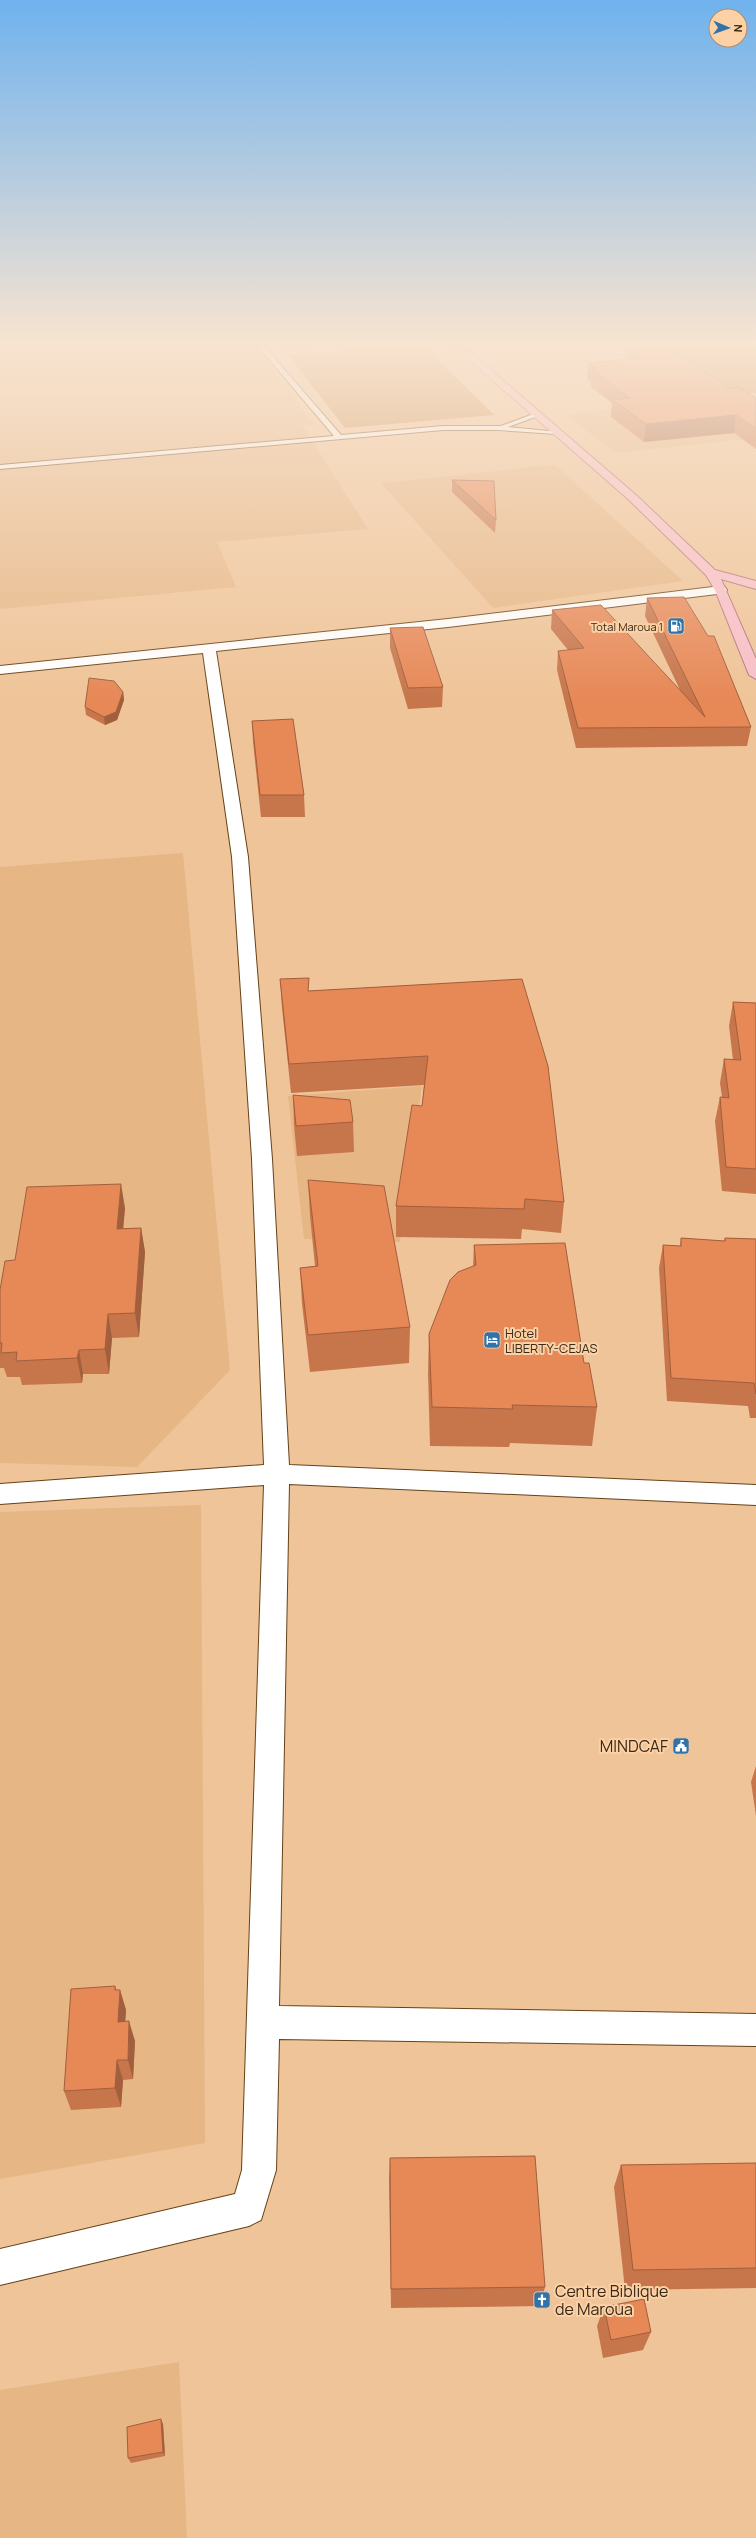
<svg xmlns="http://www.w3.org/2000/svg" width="756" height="2538" viewBox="0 0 756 2538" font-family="Manrope,sans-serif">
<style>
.built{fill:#e6b685}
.green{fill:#c98e4c}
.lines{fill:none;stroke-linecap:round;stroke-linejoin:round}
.lane-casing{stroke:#664218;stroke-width:2}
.street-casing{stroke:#664218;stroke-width:2}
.primary-casing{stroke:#b36f75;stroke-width:2}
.lane{fill:#fff;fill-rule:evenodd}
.street{fill:#fff;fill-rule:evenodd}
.primary{fill:#f8bfca;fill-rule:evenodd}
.wall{fill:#c7754b}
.shaded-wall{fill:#a25f3d}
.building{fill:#e78857;stroke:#a25f3d}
.labels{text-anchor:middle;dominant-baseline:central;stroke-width:4;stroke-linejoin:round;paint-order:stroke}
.far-poi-label{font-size:11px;fill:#392917;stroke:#fcd1a5;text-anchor:end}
.poi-label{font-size:13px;fill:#392917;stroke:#fcd1a5;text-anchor:start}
.near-poi-label{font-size:16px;fill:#392917;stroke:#fcd1a5;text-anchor:end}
</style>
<rect width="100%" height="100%" fill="#efc498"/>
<g class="built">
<path d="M 0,345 L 254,345 L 315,425 L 302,425 L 368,529 L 217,542 L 236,587 L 0,609 Z"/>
<path d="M 276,345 L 352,345 L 280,350 Z"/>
<path d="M 729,397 L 756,438 L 615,453 L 566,414 Z"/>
<path d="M 555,465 L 683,581 L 493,608 L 381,483 Z"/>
<path d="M 183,853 L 230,1370 L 137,1467 L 0,1463 L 0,867 Z"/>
<path d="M 422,1086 L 400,1242 L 304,1239 L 288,1096 Z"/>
<path d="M 201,1505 L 205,2143 L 0,2179 L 0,1512 Z"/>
<path d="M 179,2362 L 187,2538 L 0,2538 L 0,2390 Z"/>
</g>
<g class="green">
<path d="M 423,345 L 494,415 L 345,428 L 288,355 Z"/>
<path d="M 668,345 L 756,345 L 756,393 L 730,396 Z"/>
</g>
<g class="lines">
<defs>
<path id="lane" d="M 257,345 L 263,345 L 341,435 L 443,426 L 501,426 L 536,413 L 538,416 L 508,427 L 559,432 L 556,434 L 498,430 L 443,430 L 0,469 L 0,465 L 334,436 Z"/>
<path id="street" d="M 721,586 L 725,587 L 727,590 L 725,593 L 448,627 L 216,651 L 248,857 L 272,1159 L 289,1465 L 756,1485 L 756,1505 L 289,1484 L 279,2006 L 756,2014 L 756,2046 L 279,2039 L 276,2170 L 261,2220 L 249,2226 L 0,2285 L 0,2249 L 235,2194 L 242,2170 L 264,1485 L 0,1504 L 0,1484 L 264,1465 L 252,1159 L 232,857 L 203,653 L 0,674 L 0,666 L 448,619 Z"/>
<path id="primary" d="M 452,345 L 462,345 L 636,495 L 715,570 L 756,581 L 756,589 L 721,579 L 756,659 L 756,679 L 749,675 L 715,590 L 706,575 L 628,499 Z"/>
</defs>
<use href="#lane" class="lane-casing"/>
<use href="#street" class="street-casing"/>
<use href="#primary" class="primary-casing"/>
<use href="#lane" class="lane"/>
<use href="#street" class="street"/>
<use href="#primary" class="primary"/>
</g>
<g class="wall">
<path d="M 629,350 L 756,398 L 756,449 L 734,433 L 644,442 L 611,417 L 612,403 L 591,387 L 591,382 L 587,379 L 588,363 L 628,359 Z"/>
<path d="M 452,480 L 496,520 L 495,533 L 452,492 Z"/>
<path d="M 647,598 L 751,727 L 747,746 L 576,748 L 557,670 L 558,651 L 568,650 L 551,629 L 552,610 L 680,690 L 645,616 Z"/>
<path d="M 390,628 L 443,687 L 442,707 L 408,709 L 390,648 Z"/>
<path d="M 123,692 L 124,700 L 117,720 L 105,725 L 86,715 L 85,707 Z"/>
<path d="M 252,721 L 304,795 L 305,817 L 261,817 L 253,742 Z"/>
<path d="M 280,979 L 309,991 L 522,979 L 564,1202 L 561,1233 L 522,1229 L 521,1239 L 396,1237 L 396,1206 L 422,1106 L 424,1085 L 291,1093 L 282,1008 Z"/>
<path d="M 733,1002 L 756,1003 L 756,1194 L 722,1191 L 715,1121 L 720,1097 L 722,1097 L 720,1083 L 724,1059 L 733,1060 L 729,1026 Z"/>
<path d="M 293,1095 L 353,1122 L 354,1152 L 297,1156 L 294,1125 Z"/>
<path d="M 308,1180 L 410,1327 L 409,1363 L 310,1372 L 302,1304 L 300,1268 L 315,1266 L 310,1216 Z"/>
<path d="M 125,1208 L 123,1228 L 141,1228 L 145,1252 L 139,1337 L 112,1338 L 109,1374 L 83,1374 L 82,1383 L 22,1385 L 20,1377 L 7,1377 L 4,1368 L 0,1368 L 0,1290 Z"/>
<path d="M 681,1238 L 724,1241 L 725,1238 L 756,1239 L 756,1418 L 750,1418 L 748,1406 L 667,1401 L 659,1268 L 663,1245 L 680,1246 Z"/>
<path d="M 474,1245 L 584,1363 L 597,1407 L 592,1446 L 510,1443 L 509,1447 L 430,1446 L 428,1373 L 429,1334 L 473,1267 Z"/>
<path d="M 756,1766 L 756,1816 L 751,1782 Z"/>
<path d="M 116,1990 L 120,1990 L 126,2010 L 125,2022 L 135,2041 L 133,2079 L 123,2080 L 121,2107 L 71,2110 L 64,2091 Z"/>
<path d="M 390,2158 L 545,2287 L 540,2306 L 391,2308 L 389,2180 Z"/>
<path d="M 756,2163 L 756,2288 L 625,2290 L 614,2187 L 621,2165 Z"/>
<path d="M 604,2307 L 651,2332 L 643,2350 L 603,2358 L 597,2326 Z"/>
<path d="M 163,2424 L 165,2456 L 131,2463 L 128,2458 Z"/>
</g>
<g class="shaded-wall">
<path d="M 736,415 L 734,433 L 644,442 L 646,424 Z"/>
<path d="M 123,692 L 124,700 L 117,720 L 105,725 L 104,717 Z"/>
<path d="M 121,1184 L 125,1208 L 121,1253 L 117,1229 Z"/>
<path d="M 141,1228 L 145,1252 L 139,1337 L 135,1313 Z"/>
<path d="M 108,1314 L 112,1338 L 109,1374 L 105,1349 Z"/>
<path d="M 79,1350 L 83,1374 L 82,1383 L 77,1358 Z"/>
<path d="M 115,1986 L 119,2001 L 120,1990 L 126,2010 L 124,2042 L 118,2022 L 115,1990 Z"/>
<path d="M 129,2021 L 135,2041 L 133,2079 L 128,2060 Z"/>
<path d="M 117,2060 L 123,2080 L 121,2107 L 115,2088 Z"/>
<path d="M 161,2419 L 163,2424 L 165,2456 L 163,2452 Z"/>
</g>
<g class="building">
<path d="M 670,347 L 729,388 L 738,387 L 756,398 L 756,429 L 736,415 L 646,424 L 613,400 L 630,398 L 592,370 L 595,370 L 592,367 L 595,367 L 588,363 L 641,358 L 629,350 Z"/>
<path d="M 452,480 L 494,481 L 496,520 Z"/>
<path d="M 684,597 L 708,636 L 714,636 L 751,727 L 578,728 L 558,651 L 584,648 L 552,610 L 601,605 L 705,717 L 647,598 Z"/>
<path d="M 423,627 L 443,687 L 408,688 L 390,628 Z"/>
<path d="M 89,678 L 114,681 L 123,692 L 116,712 L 104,717 L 85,707 Z"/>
<path d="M 293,719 L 304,795 L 260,795 L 252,721 Z"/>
<path d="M 309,978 L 308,991 L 522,979 L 548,1066 L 564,1202 L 525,1199 L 524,1209 L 396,1206 L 412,1105 L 422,1106 L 428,1056 L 289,1064 L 280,979 Z"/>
<path d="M 733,1002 L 756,1003 L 756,1169 L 726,1167 L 720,1097 L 729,1098 L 724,1059 L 741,1060 Z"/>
<path d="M 293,1095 L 350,1100 L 353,1122 L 296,1126 Z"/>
<path d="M 308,1180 L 384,1186 L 410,1327 L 308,1335 L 300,1268 L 318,1266 Z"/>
<path d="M 121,1184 L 117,1229 L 141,1228 L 135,1313 L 108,1314 L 105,1349 L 79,1350 L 77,1358 L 16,1361 L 17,1352 L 1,1353 L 2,1343 L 0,1343 L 0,1290 L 5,1261 L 15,1260 L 27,1187 Z"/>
<path d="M 681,1238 L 725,1241 L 725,1238 L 756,1239 L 756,1394 L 754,1383 L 671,1378 L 663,1245 L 681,1246 Z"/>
<path d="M 565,1243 L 584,1363 L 589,1363 L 597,1407 L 512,1405 L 513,1409 L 432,1407 L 429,1334 L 450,1280 L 458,1272 L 476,1265 L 474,1245 Z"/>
<path d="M 115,1986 L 115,1990 L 120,1990 L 118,2022 L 129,2021 L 128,2060 L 117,2060 L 115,2088 L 64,2091 L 71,1989 Z"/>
<path d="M 535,2156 L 545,2287 L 391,2289 L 390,2158 Z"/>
<path d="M 756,2163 L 756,2268 L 633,2270 L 621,2165 Z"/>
<path d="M 644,2299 L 651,2332 L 611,2340 L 604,2307 Z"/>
<path d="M 161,2419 L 163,2452 L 128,2458 L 127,2427 Z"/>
</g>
<linearGradient id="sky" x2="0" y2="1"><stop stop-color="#6fb2ee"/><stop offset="0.49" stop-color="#f8e4d1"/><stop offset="1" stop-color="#f8e4d1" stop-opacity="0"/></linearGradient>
<rect width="756" height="700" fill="url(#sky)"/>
<defs>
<symbol id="fuel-square" viewBox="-11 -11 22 22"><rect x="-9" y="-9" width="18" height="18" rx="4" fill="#3172a8" stroke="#fcd1a5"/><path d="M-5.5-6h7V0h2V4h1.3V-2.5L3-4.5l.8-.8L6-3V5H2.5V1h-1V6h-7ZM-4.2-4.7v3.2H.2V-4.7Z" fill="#fff"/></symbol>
<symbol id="hotel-square" viewBox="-11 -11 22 22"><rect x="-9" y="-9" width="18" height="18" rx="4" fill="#3172a8" stroke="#fcd1a5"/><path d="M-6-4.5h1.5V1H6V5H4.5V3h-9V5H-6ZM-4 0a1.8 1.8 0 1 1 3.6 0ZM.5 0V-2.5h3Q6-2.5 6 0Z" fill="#fff"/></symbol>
<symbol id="civic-square" viewBox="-11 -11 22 22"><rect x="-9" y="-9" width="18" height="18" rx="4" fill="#3172a8" stroke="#fcd1a5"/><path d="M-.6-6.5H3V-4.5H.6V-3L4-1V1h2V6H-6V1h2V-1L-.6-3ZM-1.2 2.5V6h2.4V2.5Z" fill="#fff"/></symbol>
<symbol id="church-square" viewBox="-11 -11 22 22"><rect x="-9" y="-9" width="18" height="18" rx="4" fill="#3172a8" stroke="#fcd1a5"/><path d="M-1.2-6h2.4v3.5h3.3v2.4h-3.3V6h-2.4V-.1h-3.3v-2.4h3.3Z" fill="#fff"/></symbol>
</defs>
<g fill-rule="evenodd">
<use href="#fuel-square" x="666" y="616" width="20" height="20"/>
<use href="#hotel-square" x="482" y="1330" width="20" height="20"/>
<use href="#civic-square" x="671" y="1736" width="20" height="20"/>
<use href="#church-square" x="532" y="2290" width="20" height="20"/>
</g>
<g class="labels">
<g class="far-poi-label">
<text x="663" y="626">Total Maroua 1</text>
</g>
<g class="poi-label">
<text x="505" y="1333">Hotel<tspan x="505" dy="15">LIBERTY-CEJAS</tspan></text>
</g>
<g class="near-poi-label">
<text x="668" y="1746">MINDCAF</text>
<text x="555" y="2291" text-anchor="start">Centre Biblique<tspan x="555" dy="18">de Maroua</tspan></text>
</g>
</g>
<g transform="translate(728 28) rotate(92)"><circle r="19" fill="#fcd1a5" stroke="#ae8e6c"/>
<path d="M0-3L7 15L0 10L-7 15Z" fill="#3172a8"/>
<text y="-6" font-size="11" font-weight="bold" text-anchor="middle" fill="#392917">N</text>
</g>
</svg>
